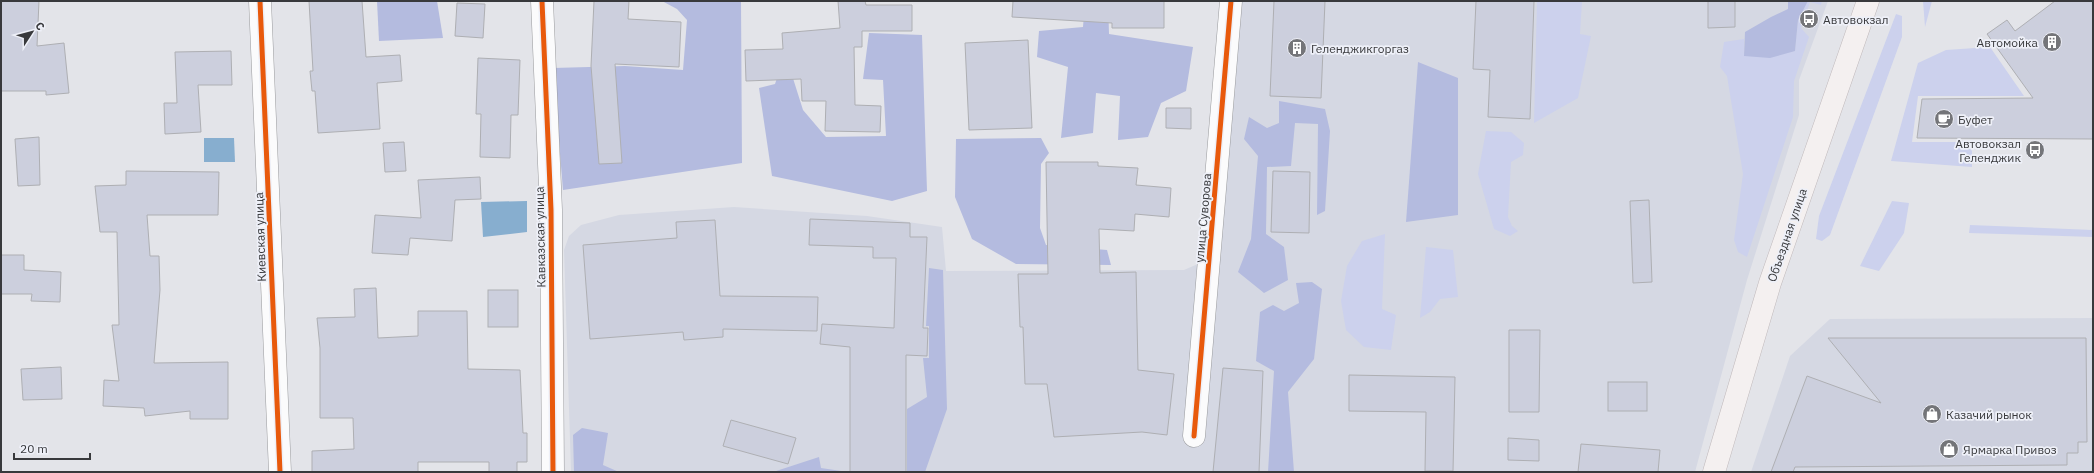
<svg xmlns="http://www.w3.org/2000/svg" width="2094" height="473" viewBox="0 0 2094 473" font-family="'IBM Plex Sans',sans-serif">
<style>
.built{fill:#d5d8e3}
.green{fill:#ccd1ed}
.forest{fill:#b4bbdf}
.water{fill:#87aecf}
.building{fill:#cccfdd;stroke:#aeafb3}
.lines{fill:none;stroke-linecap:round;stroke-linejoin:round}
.minor-casing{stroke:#999a9d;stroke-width:23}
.major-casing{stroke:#c0b9bb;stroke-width:23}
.minor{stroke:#fbfbfc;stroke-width:22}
.major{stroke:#f4f0f0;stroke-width:22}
.cycleway-casing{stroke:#eef0f8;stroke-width:8}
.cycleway{stroke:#e8590c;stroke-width:5}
.labels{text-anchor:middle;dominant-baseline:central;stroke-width:3.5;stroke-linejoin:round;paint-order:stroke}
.poi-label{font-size:12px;fill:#38393c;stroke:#eef0f8;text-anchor:start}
.street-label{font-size:12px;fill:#38393c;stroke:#eef0f8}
</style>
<rect width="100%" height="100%" fill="#e3e4e9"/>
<g class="built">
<path d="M 1236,1 L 1828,1 L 1799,80 L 1799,115 L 1747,280 L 1695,472 L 571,472 L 564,250 L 569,236 L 581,225 L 619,215 L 734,207 L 867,216 L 942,227 L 946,271 L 1184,270 L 1221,254 Z"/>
<path d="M 2093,318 L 2093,472 L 1751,472 L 1790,356 L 1830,319 Z"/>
</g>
<g class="green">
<path d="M 1537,1 L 1582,1 L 1580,34 L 1591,36 L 1578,98 L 1534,123 Z"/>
<path d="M 1808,1 L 1822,1 L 1821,5 L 1810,2 L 1801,28 L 1809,37 L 1794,81 L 1793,117 L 1747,257 L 1738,252 L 1734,240 L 1743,174 L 1727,76 L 1720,67 L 1724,42 L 1744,39 L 1744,56 L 1795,51 L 1798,20 Z"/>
<path d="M 1923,1 L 1932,1 L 1925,27 Z"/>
<path d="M 1896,14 L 1902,16 L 1902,37 L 1830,235 L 1822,241 L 1816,239 L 1819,216 Z"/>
<path d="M 1990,47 L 2024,96 L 1918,96 L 1912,142 L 1965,142 L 1972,151 L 1972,167 L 1891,161 L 1918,63 L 1946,50 Z"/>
<path d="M 1486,131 L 1511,132 L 1524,143 L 1523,155 L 1511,162 L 1508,217 L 1512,226 L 1518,231 L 1510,236 L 1494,229 L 1478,174 Z"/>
<path d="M 1892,201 L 1909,203 L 1904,233 L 1879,271 L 1860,266 Z"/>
<path d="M 1970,225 L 2093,230 L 2093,237 L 1969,233 Z"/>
<path d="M 1385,234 L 1382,309 L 1396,315 L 1391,350 L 1364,347 L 1346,330 L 1341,301 L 1347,266 L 1362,241 Z"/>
<path d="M 1426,247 L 1453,250 L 1458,297 L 1440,299 L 1430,312 L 1420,318 Z"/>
</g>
<g class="forest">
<path d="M 377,1 L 437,1 L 443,38 L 379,41 Z"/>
<path d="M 662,1 L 741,1 L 742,163 L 563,190 L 553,68 L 625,66 L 683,70 L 687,20 L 677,9 Z"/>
<path d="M 1085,1 L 1108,1 L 1109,34 L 1193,47 L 1186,91 L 1161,103 L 1148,137 L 1118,140 L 1120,96 L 1096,93 L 1093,133 L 1061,138 L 1068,67 L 1037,57 L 1039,31 L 1083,27 Z"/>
<path d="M 1788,1 L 1808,1 L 1798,20 L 1795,51 L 1770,58 L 1744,56 L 1745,32 L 1771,17 L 1788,9 Z"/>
<path d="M 869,33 L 922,35 L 927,191 L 892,201 L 772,176 L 759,88 L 775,84 L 779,72 L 791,72 L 803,110 L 826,137 L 886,136 L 883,80 L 863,79 Z"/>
<path d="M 1418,62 L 1458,78 L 1458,215 L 1406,222 Z"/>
<path d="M 1279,101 L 1325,109 L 1330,131 L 1325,211 L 1317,215 L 1318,124 L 1295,123 L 1291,166 L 1267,167 L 1266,234 L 1284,247 L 1288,280 L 1264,293 L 1238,272 L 1251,239 L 1258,156 L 1244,139 L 1249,117 L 1267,128 L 1279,123 Z"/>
<path d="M 1041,138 L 1049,153 L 1041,164 L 1040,228 L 1046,245 L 1107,250 L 1111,265 L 1016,264 L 972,239 L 955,197 L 956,139 Z"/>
<path d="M 929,268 L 943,270 L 947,409 L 925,472 L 907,472 L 907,409 L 927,397 L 923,358 L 929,358 L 929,326 L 926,326 Z"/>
<path d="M 1312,282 L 1322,289 L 1314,359 L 1288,392 L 1294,472 L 1268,472 L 1274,371 L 1256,361 L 1260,312 L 1273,305 L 1284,311 L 1299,303 L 1296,283 Z"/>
<path d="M 582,428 L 608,433 L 603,465 L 619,472 L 574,472 L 573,435 Z"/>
<path d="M 819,457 L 821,468 L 848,472 L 773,472 Z"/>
</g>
<g class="water">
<path d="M 204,138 L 234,138 L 235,162 L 204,162 Z"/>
<path d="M 527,201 L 527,232 L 483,237 L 481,202 Z"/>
</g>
<g class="building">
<path d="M 1,1 L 39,1 L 37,46 L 64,43 L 69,93 L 46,95 L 46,91 L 1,91 Z"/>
<path d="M 309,1 L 362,1 L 366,57 L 400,55 L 402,81 L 377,83 L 380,129 L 318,133 L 315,91 L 312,91 L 310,71 L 313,71 Z"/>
<path d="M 594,1 L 629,1 L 628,19 L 681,22 L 679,67 L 615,64 L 622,163 L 599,164 L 591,66 Z"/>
<path d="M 838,1 L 865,1 L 866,5 L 912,5 L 912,31 L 862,31 L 862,47 L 854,47 L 855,105 L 881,106 L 880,132 L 825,131 L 826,101 L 802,101 L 801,79 L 746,81 L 745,50 L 783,49 L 782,33 L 840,28 Z"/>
<path d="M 1013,1 L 1164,1 L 1164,28 L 1112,28 L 1112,23 L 1012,17 Z"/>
<path d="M 1274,1 L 1325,1 L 1321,98 L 1270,96 Z"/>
<path d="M 1476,1 L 1534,1 L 1530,119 L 1488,117 L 1490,70 L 1473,69 Z"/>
<path d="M 1708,1 L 1735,1 L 1735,27 L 1708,28 Z"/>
<path d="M 2055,1 L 2093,1 L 2093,139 L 1917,138 L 1922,99 L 2033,98 L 1987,34 L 2007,20 L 2015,31 Z"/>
<path d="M 457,3 L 485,4 L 483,38 L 455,36 Z"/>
<path d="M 1028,40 L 1032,128 L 969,130 L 965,43 Z"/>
<path d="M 231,51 L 232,85 L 198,85 L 201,132 L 165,134 L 164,103 L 177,103 L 175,52 Z"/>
<path d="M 478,58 L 520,60 L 518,115 L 511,115 L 510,158 L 480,157 L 481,114 L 476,114 Z"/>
<path d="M 1166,108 L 1191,108 L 1191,129 L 1166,128 Z"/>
<path d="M 39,137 L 40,185 L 18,186 L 15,139 Z"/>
<path d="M 404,142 L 406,171 L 385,172 L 383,143 Z"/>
<path d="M 1046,162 L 1098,162 L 1098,166 L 1138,168 L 1136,185 L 1171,188 L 1169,217 L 1135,214 L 1134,231 L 1099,229 L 1100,273 L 1136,272 L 1138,370 L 1174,374 L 1167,435 L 1142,432 L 1054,437 L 1047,384 L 1025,384 L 1023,327 L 1020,327 L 1018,274 L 1048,274 Z"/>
<path d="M 126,171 L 219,172 L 218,215 L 147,215 L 150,256 L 159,256 L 160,290 L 154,363 L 228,362 L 228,419 L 190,419 L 190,411 L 145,416 L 144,408 L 103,406 L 104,380 L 119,381 L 112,325 L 119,325 L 117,232 L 100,232 L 95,186 L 126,185 Z"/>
<path d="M 1273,171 L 1310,172 L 1309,233 L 1271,232 Z"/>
<path d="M 480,177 L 481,199 L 455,200 L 452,241 L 410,238 L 408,255 L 372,253 L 375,215 L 421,218 L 418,180 Z"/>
<path d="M 1649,200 L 1652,282 L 1633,283 L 1630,201 Z"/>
<path d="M 810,219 L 910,223 L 910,237 L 927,237 L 923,328 L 928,328 L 927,356 L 906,355 L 906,472 L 850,472 L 850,347 L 820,344 L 822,324 L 894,328 L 896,258 L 873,258 L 873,247 L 809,245 Z"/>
<path d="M 715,220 L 720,296 L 818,297 L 817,331 L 723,329 L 723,337 L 684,340 L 683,332 L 590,339 L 583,245 L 677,238 L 676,222 Z"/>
<path d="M 1,255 L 24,255 L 24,270 L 61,272 L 60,302 L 31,301 L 32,294 L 1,294 Z"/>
<path d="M 376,288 L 378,338 L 418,336 L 418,311 L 467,311 L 468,369 L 520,370 L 523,433 L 527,433 L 527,462 L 517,462 L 517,472 L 489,472 L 489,462 L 418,462 L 418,472 L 312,472 L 312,451 L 354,449 L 353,418 L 320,418 L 320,348 L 317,318 L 355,317 L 354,289 Z"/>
<rect x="488" y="290" width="30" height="37"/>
<path d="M 1509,330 L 1540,330 L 1539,412 L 1509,412 Z"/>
<path d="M 1828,338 L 2086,338 L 2087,442 L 2078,442 L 2078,453 L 2067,453 L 2067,465 L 1795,467 L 1793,472 L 1771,472 L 1807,376 L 1881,403 Z"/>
<path d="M 61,367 L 62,399 L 23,400 L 21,369 Z"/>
<path d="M 1223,368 L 1263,371 L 1259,472 L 1213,472 Z"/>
<path d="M 1349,375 L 1455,377 L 1453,471 L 1425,471 L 1426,412 L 1349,411 Z"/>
<rect x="1608" y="382" width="39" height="29"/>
<path d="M 731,420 L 796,438 L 788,464 L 723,446 Z"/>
<path d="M 1508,438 L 1539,440 L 1539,461 L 1508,460 Z"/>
<path d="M 1581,444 L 1660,450 L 1658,472 L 1578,472 Z"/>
</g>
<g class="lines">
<defs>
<g id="minor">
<path d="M 260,1 L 280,472"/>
<path d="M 542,1 L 551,210 L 553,472"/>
<path d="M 1194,436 L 1231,1"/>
</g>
<path id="major" d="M 1714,472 L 1770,283 L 1868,1"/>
</defs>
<use href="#minor" class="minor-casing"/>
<use href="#major" class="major-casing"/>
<use href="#minor" class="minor"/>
<use href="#major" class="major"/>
<defs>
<g id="cycleway">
<path d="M 260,1 L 280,472"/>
<path d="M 542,1 L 551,210 L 553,472"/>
<path d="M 1194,436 L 1231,1"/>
</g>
</defs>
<use href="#cycleway" class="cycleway-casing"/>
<use href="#cycleway" class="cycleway"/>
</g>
<defs>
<symbol id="bus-disc" viewBox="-11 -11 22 22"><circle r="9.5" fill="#747579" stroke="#eef0f8"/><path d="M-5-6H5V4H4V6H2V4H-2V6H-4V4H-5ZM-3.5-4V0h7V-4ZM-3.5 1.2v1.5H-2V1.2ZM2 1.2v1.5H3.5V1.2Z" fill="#fff"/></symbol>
<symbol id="building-disc" viewBox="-11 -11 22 22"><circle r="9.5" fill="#747579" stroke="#eef0f8"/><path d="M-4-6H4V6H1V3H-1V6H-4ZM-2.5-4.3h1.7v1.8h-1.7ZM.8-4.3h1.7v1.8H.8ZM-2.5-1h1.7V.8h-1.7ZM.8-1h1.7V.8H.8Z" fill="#fff"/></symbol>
<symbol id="cafe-disc" viewBox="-11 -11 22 22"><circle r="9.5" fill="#747579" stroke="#eef0f8"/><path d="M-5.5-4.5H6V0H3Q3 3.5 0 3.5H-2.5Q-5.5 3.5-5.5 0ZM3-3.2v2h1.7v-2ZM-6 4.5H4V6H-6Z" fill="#fff"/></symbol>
<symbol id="shop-disc" viewBox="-11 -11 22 22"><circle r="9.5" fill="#747579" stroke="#eef0f8"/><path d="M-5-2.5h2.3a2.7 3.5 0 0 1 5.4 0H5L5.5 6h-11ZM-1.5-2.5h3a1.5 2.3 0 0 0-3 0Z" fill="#fff"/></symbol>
</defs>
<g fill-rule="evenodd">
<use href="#bus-disc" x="1798" y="8" width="22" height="22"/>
<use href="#building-disc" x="2041" y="31" width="22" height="22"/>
<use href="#building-disc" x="1286" y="37" width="22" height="22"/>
<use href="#cafe-disc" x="1933" y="108" width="22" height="22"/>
<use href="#bus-disc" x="2024" y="139" width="22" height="22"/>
<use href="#shop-disc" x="1921" y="403" width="22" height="22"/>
<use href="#shop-disc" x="1938" y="438" width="22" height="22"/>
</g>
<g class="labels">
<g class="poi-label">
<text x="1823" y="19">Автовокзал</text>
<text x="2038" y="42" text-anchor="end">Автомойка</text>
<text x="1311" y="48">Геленджикгоргаз</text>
<text x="1958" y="119">Буфет</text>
<text x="2021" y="143" text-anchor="end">Автовокзал<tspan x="2021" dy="14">Геленджик</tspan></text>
<text x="1946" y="414">Казачий рынок</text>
<text x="1963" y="449">Ярмарка Привоз</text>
</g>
<g class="street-label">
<text transform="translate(1203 218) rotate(-85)">улица Суворова</text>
<text transform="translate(1787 235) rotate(-71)">Объездная улица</text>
<text transform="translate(260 237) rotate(-92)">Киевская улица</text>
<text transform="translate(540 237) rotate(-91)">Кавказская улица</text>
</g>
</g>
<rect width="2094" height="473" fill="none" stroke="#38393c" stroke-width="4"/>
<g transform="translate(32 32) rotate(54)" stroke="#eef0f8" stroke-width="3" paint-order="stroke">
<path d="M0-3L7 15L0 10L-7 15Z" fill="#38393c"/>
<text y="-6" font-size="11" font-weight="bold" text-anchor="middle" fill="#38393c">С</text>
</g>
<path d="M14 453v6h76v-6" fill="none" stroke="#38393c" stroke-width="2"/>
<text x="20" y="453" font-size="12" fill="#38393c" stroke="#eef0f8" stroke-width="3" paint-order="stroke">20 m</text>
</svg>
